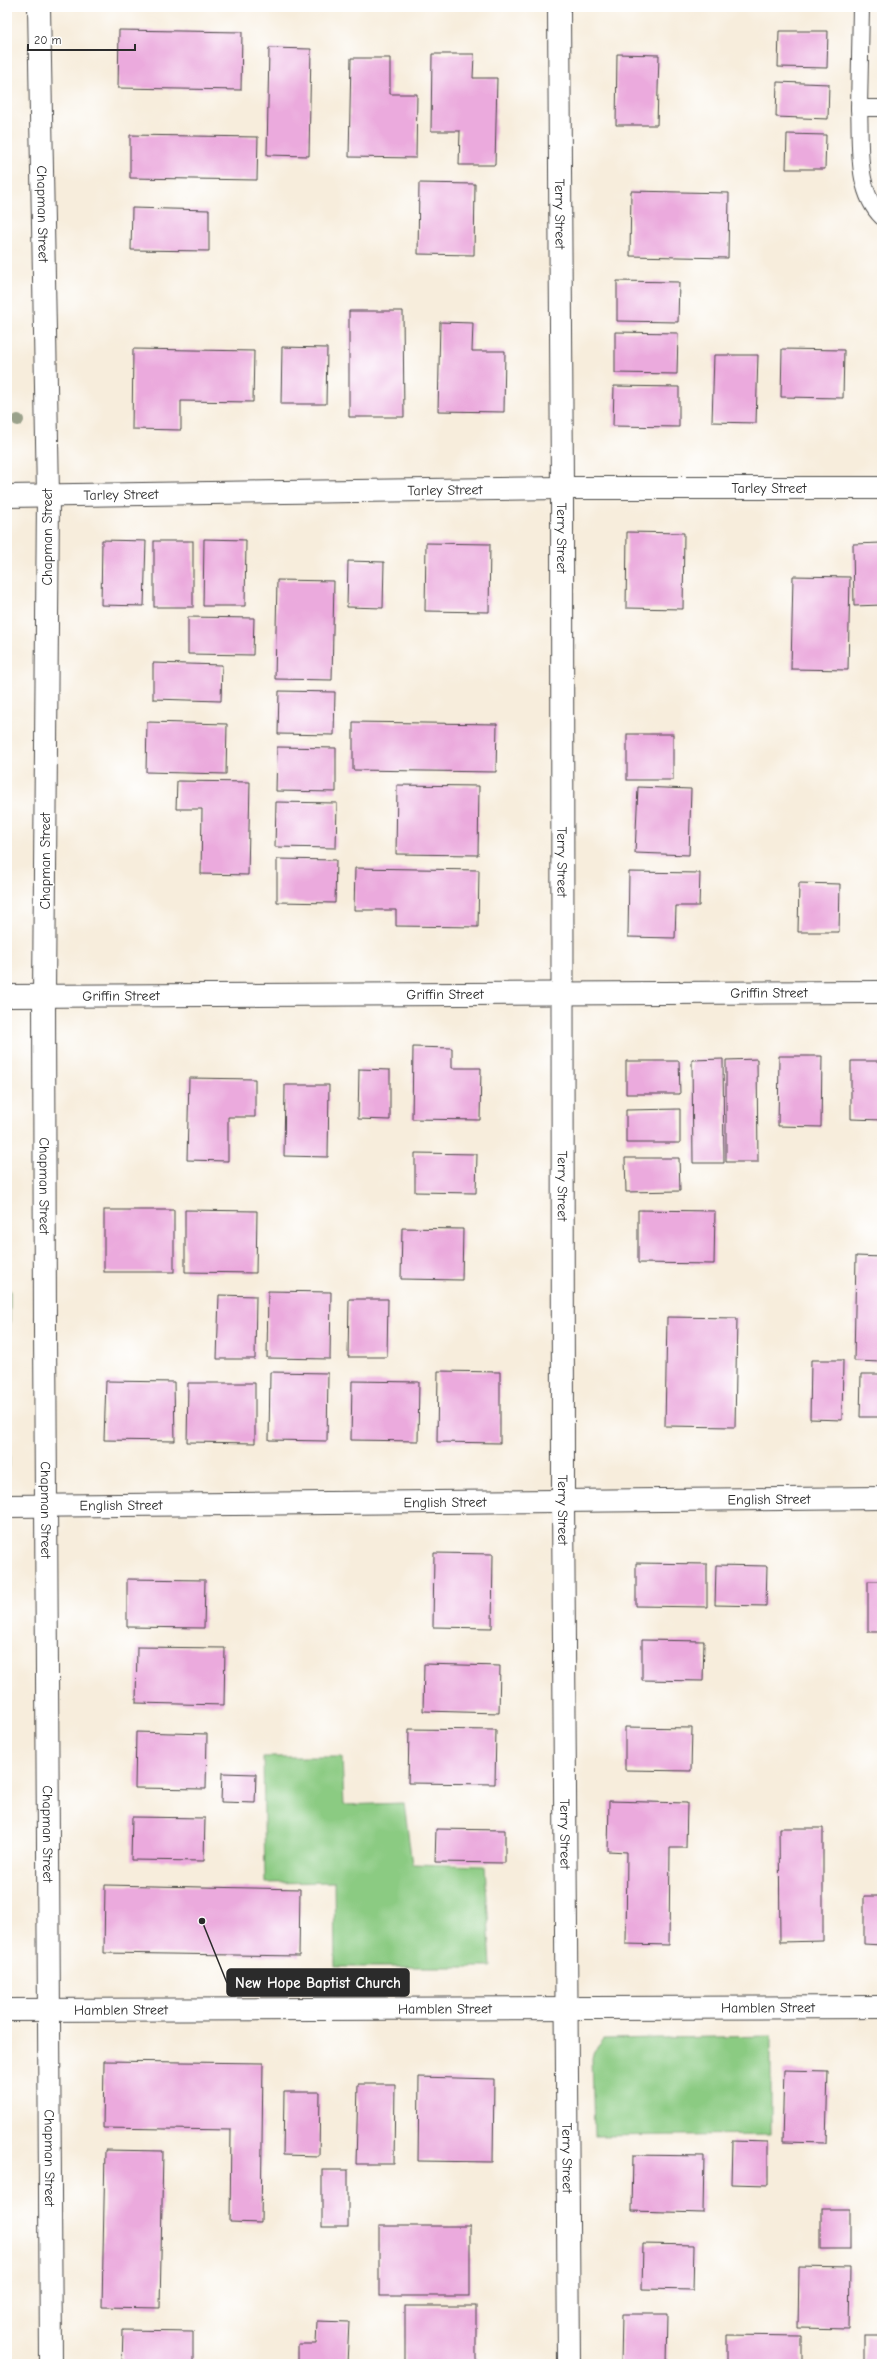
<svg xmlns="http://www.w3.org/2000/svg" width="889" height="2371" viewBox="0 0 889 2371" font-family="'Comic Neue',sans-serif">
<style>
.green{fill:#8bcb82;stroke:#5b7b56}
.building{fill:#ebaadd}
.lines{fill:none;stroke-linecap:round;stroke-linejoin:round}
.lane-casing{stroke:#4a4846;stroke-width:18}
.street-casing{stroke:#4a4846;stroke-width:24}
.lane{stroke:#fff;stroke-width:16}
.street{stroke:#fff;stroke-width:22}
.tree{fill:#9aa18b}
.labels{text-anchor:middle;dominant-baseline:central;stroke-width:3;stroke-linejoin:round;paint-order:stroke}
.street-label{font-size:14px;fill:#2b2b2b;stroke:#fff}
.leader{fill:none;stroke:#2b2b2b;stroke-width:1.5}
.callout-dot{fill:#2b2b2b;stroke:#fff;stroke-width:1.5}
.callout{fill:#2b2b2b;stroke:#2b2b2b;stroke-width:1.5}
.callout-label{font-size:15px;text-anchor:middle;font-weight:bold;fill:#fff}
</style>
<rect width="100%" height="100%" fill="#fff"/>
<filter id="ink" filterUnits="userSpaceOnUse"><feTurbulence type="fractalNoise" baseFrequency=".025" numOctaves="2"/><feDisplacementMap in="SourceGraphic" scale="8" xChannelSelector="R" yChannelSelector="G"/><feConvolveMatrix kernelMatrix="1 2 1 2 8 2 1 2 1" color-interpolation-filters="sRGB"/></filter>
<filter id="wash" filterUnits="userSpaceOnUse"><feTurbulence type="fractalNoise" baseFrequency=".012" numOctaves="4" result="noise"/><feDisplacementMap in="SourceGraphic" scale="16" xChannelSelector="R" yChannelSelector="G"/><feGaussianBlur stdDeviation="0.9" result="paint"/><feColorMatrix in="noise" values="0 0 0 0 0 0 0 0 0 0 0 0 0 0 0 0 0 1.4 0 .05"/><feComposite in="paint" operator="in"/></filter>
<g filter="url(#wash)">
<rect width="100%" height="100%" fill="#f7eddc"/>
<g class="green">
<path d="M 7,1290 L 10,1290 L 9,1467 L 7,1467 Z"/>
<path d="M 263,1757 L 342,1757 L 344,1805 L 404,1803 L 412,1864 L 485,1866 L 491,1967 L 335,1967 L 334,1882 L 265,1883 Z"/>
<path d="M 771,2036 L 771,2134 L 594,2136 L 592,2059 L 594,2051 L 604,2039 Z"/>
</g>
<g id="blocks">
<g class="building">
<path d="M 119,30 L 242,32 L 241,90 L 118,88 Z"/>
<path d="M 779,31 L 828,31 L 827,68 L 778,67 Z"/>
<path d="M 269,48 L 311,49 L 309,156 L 267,155 Z"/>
<path d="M 432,54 L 474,54 L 473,78 L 497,78 L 495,165 L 459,165 L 460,131 L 431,131 Z"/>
<path d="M 617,54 L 659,55 L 657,125 L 616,125 Z"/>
<path d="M 351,58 L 390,58 L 390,94 L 417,94 L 416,158 L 349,157 Z"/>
<path d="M 777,82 L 829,84 L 828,119 L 776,117 Z"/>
<path d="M 787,134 L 826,135 L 825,169 L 786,169 Z"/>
<path d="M 130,135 L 258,137 L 257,180 L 130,178 Z"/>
<path d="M 419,183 L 475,184 L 474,255 L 418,254 Z"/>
<path d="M 631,191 L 729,193 L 728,258 L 630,256 Z"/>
<path d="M 132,208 L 209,210 L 209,251 L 131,250 Z"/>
<path d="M 617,281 L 679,282 L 678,322 L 617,321 Z"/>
<path d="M 349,311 L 403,311 L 404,417 L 349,417 Z"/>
<path d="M 440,322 L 473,323 L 472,351 L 505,351 L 504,412 L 438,411 Z"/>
<path d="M 615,332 L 678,333 L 677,374 L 615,373 Z"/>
<path d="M 282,347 L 327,348 L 326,404 L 281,404 Z"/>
<path d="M 133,349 L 254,351 L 253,402 L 181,401 L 181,430 L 132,429 Z"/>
<path d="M 782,349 L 844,350 L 843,398 L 781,397 Z"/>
<path d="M 714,355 L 758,355 L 756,423 L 712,422 Z"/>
<path d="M 614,386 L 679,387 L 679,427 L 613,426 Z"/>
<path d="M 627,532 L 684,533 L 683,609 L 626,608 Z"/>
<path d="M 204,539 L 246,540 L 245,606 L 203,606 Z"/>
<path d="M 102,540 L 146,541 L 144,606 L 101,605 Z"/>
<rect x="154" y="541" width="39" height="66"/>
<path d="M 426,543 L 490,544 L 489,612 L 425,611 Z"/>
<path d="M 882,543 L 882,605 L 854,606 L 853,544 Z"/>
<path d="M 348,561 L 384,562 L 383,608 L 347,607 Z"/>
<path d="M 793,576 L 850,577 L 848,670 L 791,669 Z"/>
<path d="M 277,580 L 334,581 L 332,680 L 275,679 Z"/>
<path d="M 188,617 L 254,618 L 253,655 L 188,654 Z"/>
<path d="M 153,663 L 222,665 L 221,701 L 153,699 Z"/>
<path d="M 279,691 L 335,692 L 334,735 L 278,734 Z"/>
<path d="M 147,722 L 227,724 L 226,774 L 146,772 Z"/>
<path d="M 353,722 L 497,724 L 496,772 L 353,770 Z"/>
<rect x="627" y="734" width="46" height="46"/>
<path d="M 277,747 L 336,748 L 336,792 L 276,791 Z"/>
<path d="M 177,781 L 250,782 L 248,875 L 201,874 L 202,809 L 176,809 Z"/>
<path d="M 397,785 L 479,786 L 478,855 L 396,854 Z"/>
<path d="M 638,787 L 691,789 L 689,855 L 635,853 Z"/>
<path d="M 276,802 L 337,803 L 336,848 L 275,847 Z"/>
<path d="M 277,859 L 336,860 L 335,903 L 277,902 Z"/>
<path d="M 355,868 L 479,870 L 478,927 L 396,926 L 396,910 L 354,910 Z"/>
<path d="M 629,872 L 700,873 L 699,906 L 676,906 L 675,938 L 628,937 Z"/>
<path d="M 799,883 L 840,884 L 839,932 L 798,932 Z"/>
<path d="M 413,1047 L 452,1048 L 452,1068 L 481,1068 L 480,1120 L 412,1119 Z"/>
<path d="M 779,1056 L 822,1056 L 821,1127 L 778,1126 Z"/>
<path d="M 723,1059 L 724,1163 L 693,1163 L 692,1060 Z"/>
<path d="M 757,1059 L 758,1162 L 726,1162 L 726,1060 Z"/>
<path d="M 626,1061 L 679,1061 L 680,1094 L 626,1094 Z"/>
<path d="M 851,1061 L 882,1061 L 882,1120 L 851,1119 Z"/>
<path d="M 359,1069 L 390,1070 L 390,1120 L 358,1119 Z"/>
<path d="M 189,1078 L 255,1079 L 255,1117 L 228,1117 L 228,1161 L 187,1160 Z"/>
<path d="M 285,1085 L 329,1085 L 328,1157 L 284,1156 Z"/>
<path d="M 680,1109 L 680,1143 L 626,1143 L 626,1110 Z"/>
<path d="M 415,1153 L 477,1154 L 476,1193 L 415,1192 Z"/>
<path d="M 625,1158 L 679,1158 L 680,1191 L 626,1192 Z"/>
<rect x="104" y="1210" width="70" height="62"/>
<path d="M 185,1210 L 257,1211 L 256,1273 L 185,1272 Z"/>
<path d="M 638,1210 L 715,1211 L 714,1264 L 638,1263 Z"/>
<path d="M 402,1228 L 463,1229 L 462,1280 L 401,1279 Z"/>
<path d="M 856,1256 L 882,1257 L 882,1362 L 854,1361 Z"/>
<path d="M 268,1291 L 331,1292 L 330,1359 L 267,1358 Z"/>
<path d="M 219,1295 L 256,1296 L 255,1359 L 217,1359 Z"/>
<path d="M 349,1299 L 388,1299 L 387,1357 L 348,1357 Z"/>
<path d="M 667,1317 L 737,1318 L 735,1427 L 665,1426 Z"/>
<path d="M 811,1360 L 843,1360 L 842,1420 L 810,1419 Z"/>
<path d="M 438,1371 L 500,1372 L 500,1443 L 437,1442 Z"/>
<path d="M 270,1372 L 328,1373 L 327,1441 L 269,1440 Z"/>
<path d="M 861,1374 L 882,1374 L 882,1417 L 860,1417 Z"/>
<path d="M 106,1381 L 174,1382 L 175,1441 L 104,1440 Z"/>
<path d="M 352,1381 L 419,1382 L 418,1441 L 351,1440 Z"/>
<path d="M 188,1383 L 255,1383 L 255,1443 L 187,1442 Z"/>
<path d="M 434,1553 L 493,1554 L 492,1628 L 433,1627 Z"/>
<path d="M 636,1563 L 707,1564 L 707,1607 L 636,1606 Z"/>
<path d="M 716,1565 L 767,1566 L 766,1606 L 715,1605 Z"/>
<path d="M 127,1579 L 205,1580 L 204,1628 L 127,1627 Z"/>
<rect x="868" y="1581" width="14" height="51"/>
<path d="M 642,1640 L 704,1641 L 703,1681 L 642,1680 Z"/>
<path d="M 137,1647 L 225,1648 L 224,1705 L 136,1703 Z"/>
<path d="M 424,1664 L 500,1666 L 499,1713 L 423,1711 Z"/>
<path d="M 625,1727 L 692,1728 L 691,1771 L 625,1770 Z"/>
<path d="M 409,1729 L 496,1730 L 495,1784 L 408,1783 Z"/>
<path d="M 136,1732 L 207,1734 L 206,1789 L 135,1788 Z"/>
<path d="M 222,1773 L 256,1774 L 255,1803 L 221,1802 Z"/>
<path d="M 609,1801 L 687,1803 L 686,1848 L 670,1848 L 669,1945 L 626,1944 L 627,1852 L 608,1851 Z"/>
<path d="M 132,1817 L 205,1818 L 204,1861 L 131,1860 Z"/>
<path d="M 779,1828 L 823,1828 L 823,1941 L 780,1942 Z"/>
<path d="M 436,1829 L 505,1830 L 505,1863 L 435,1862 Z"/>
<path d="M 105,1885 L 300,1889 L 299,1956 L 104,1953 Z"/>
<path d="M 864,1896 L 882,1896 L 882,1945 L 864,1944 Z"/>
<path d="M 104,2061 L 263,2063 L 261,2223 L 230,2222 L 231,2130 L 103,2128 Z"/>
<path d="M 784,2070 L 828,2071 L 826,2143 L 782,2142 Z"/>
<path d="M 419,2077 L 494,2079 L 493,2162 L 418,2161 Z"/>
<path d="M 358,2084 L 395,2084 L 394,2164 L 356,2164 Z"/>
<path d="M 284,2092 L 320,2092 L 319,2156 L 283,2155 Z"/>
<path d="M 732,2141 L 768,2142 L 768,2185 L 731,2184 Z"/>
<path d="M 105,2150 L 163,2151 L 160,2308 L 102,2307 Z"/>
<path d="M 633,2155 L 704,2156 L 703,2213 L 632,2211 Z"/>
<rect x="322" y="2170" width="26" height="57"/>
<rect x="821" y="2209" width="29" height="40"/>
<rect x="379" y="2226" width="91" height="70"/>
<path d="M 643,2244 L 694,2245 L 693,2290 L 642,2289 Z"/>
<path d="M 799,2267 L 850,2268 L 849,2329 L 798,2328 Z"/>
<rect x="405" y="2306" width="71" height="58"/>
<path d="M 622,2314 L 668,2314 L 667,2364 L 621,2364 Z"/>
<path d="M 317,2321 L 349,2322 L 347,2364 L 298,2364 L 298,2344 L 316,2344 Z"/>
<path d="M 123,2330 L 193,2331 L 193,2364 L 122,2364 Z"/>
<path d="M 727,2335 L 802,2336 L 802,2364 L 727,2364 Z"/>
<rect x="865" y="2336" width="17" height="28"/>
</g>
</g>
</g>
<g filter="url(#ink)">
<use href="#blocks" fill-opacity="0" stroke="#4a4846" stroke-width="1"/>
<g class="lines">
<defs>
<g id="lane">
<path d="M 861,7 L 859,108 L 882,108"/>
<path d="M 859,108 C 861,143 855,191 882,217"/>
</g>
<g id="street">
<path id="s1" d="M 39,7 L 48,495 L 44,996 L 45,1329 L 51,2364"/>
<path id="s2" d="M 559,7 L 562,488 L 563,1501 L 569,2364"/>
<path id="s3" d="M 7,496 L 562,488 L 882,488"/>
<path id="s4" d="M 7,996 L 882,992"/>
<path id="s5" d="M 7,1506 L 882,1498"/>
<path id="s6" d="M 7,2010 L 882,2007"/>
</g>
</defs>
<use href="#lane" class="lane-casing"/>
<use href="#street" class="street-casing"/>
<use href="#lane" class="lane"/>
<use href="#street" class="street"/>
</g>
<circle class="tree" cx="18" cy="420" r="6"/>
</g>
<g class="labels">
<g class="street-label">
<text stroke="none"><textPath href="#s1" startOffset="207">Chapman Street</textPath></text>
<text stroke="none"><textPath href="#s2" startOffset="207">Terry Street</textPath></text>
<text stroke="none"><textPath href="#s3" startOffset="762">Tarley Street</textPath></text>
<text stroke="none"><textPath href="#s3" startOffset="438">Tarley Street</textPath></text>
<text stroke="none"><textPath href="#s3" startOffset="114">Tarley Street</textPath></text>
<text transform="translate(47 537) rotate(-90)">Chapman Street</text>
<text stroke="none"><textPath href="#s2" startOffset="531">Terry Street</textPath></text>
<text transform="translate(45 861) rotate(-90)">Chapman Street</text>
<text stroke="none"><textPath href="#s2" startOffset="855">Terry Street</textPath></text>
<text stroke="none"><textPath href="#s4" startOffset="762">Griffin Street</textPath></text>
<text stroke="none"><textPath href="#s4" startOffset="438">Griffin Street</textPath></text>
<text stroke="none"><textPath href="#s4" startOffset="114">Griffin Street</textPath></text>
<text stroke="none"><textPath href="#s1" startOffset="1179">Chapman Street</textPath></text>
<text stroke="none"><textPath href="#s2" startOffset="1179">Terry Street</textPath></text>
<text stroke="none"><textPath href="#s5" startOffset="762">English Street</textPath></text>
<text stroke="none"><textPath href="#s5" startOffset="438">English Street</textPath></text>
<text stroke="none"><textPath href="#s5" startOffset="114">English Street</textPath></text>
<text stroke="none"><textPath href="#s1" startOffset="1503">Chapman Street</textPath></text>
<text stroke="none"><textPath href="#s2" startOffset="1503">Terry Street</textPath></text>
<text stroke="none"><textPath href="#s1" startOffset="1827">Chapman Street</textPath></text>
<text stroke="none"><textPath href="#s2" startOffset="1827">Terry Street</textPath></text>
<text stroke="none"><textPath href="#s6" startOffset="761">Hamblen Street</textPath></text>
<text stroke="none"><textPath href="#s6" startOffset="114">Hamblen Street</textPath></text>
<text stroke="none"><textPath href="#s6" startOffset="438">Hamblen Street</textPath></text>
<text stroke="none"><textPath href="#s1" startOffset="2151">Chapman Street</textPath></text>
<text stroke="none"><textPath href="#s2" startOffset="2151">Terry Street</textPath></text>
</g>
</g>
<path class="leader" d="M202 1921L227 1983"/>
<circle class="callout-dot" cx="202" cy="1921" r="4"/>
<rect class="callout" x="227" y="1969" width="182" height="27" rx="4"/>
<g class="callout-label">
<text x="318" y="1988">New Hope Baptist Church</text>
</g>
<rect width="889" height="2371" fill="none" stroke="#fff" stroke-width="24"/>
<path d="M28 44v6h107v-6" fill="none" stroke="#2b2b2b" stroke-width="2"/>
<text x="34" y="44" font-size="12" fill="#2b2b2b" stroke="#ffffff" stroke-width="3" paint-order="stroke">20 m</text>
</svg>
